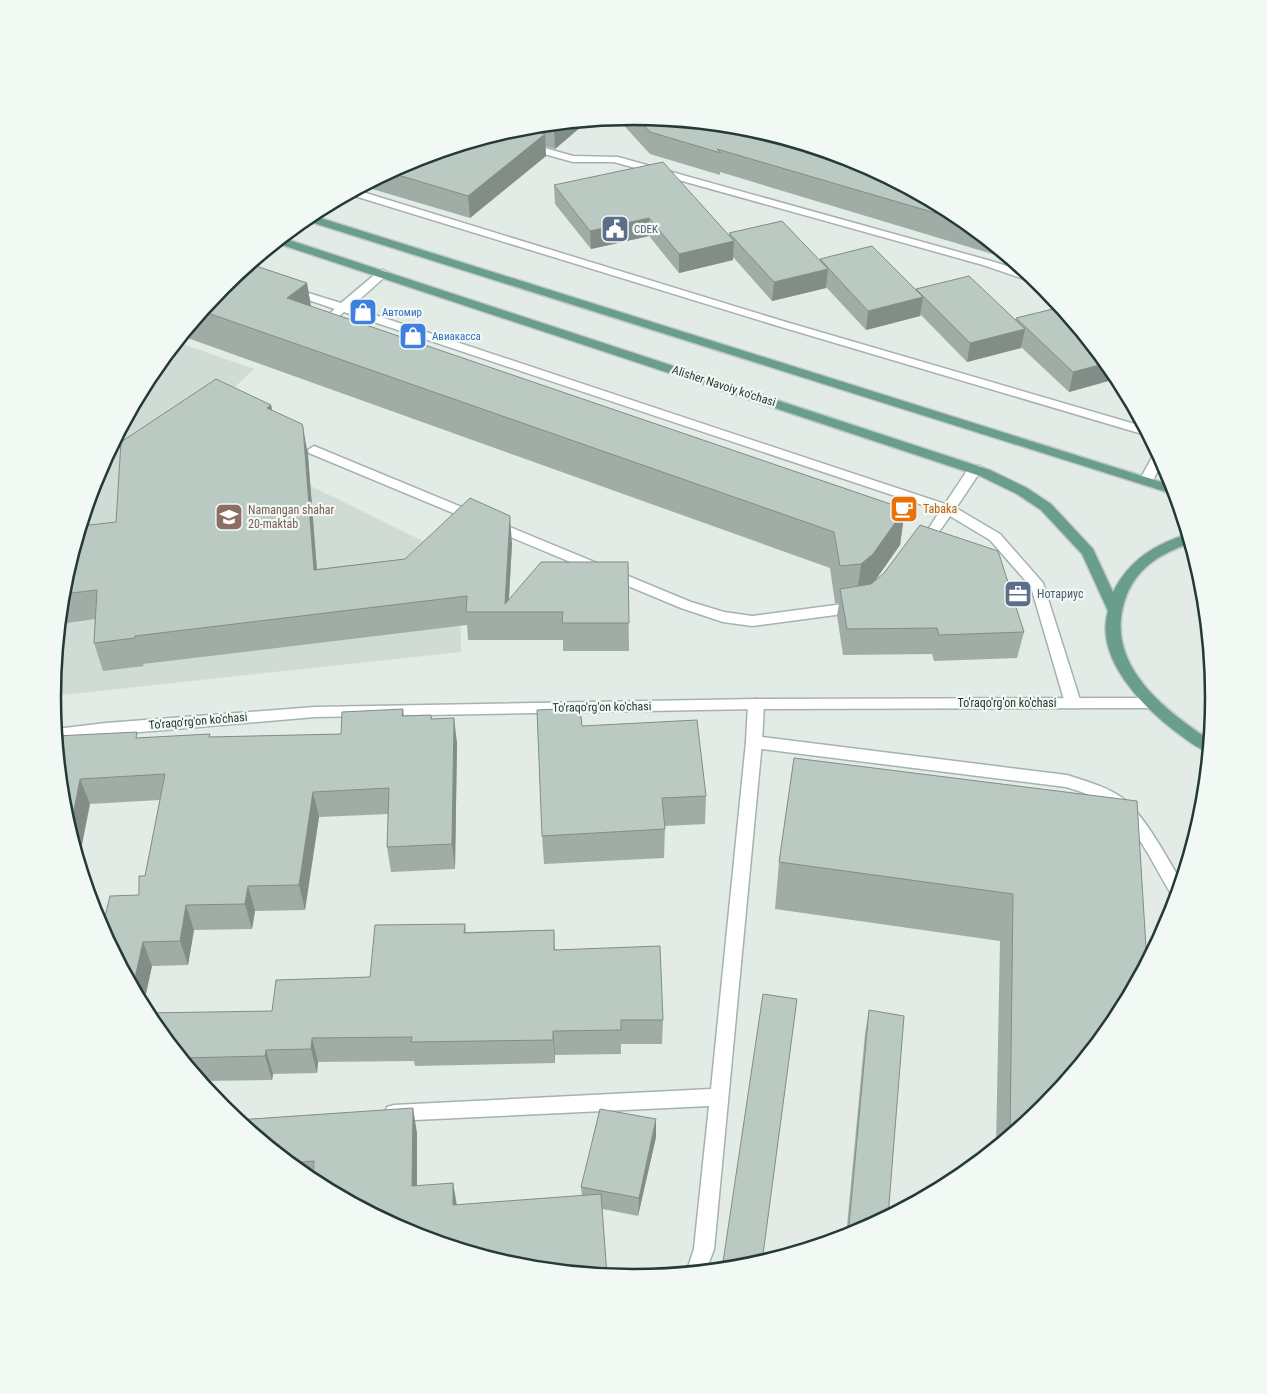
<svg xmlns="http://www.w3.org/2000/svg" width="1267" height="1394" viewBox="0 0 1267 1394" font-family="'Roboto Condensed',sans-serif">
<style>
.built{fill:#d0dbd5}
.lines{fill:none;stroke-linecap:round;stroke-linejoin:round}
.service-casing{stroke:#a5b3ac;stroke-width:3}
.minor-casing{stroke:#a5b3ac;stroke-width:3}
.tertiary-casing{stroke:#a5b3ac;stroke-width:3}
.primary-casing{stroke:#c1c8c6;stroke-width:3}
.service{fill:#fff;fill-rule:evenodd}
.minor{fill:#fff;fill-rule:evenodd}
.tertiary{fill:#fff;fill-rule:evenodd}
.primary{fill:#699e8a;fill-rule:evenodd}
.wall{fill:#a0ada6}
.shaded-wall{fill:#828d87}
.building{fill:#bac9c1;stroke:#828d87}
.labels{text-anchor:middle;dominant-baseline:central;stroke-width:4.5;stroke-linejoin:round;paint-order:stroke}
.far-service-label{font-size:11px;fill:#4e5e75;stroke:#f2f8f4;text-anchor:start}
.far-shop-label{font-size:11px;fill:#366cbe;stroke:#f2f8f4;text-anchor:start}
.street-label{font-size:12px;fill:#233b32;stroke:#f2f8f4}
.food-label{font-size:12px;fill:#c56008;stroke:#f2f8f4;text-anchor:start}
.education-label{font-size:12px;fill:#785e54;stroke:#f2f8f4;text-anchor:start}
.service-label{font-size:12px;fill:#4e5e75;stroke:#f2f8f4;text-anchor:start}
.rim{fill:none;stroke:#233b32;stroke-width:2.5}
</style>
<rect width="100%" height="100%" fill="#e2ebe6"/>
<path class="built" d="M 177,342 L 254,369 L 201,419 L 284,473 L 460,559 L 461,652 L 53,696 L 64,583 L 97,474 L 151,374 Z"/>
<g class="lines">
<defs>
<g id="service">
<path d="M 356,190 L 786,322 L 1145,427 L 1149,436 L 778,326 L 348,194 Z"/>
<path d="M 342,305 L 346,306 L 348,308 L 346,310 L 330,325 L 332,330 L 330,333 L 322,333 L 318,324 L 320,322 L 338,306 Z"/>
<path d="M 754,736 L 1067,775 C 1085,781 1105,786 1121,797 C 1146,816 1165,856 1182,882 L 1177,898 L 1173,897 C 1155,868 1139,830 1112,808 C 1099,797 1082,792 1066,787 L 754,748 L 749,746 L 746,742 L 749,738 Z"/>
</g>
<g id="minor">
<path d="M 527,143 L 573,156 L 618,157 L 991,261 L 1029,273 L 1040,283 L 1033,282 L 983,265 L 614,162 L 573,162 L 523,148 L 523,144 Z"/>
<path d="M 328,205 L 329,207 L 328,209 L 314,219 L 305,218 Z"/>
<path d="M 383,270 L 389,273 L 387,275 L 351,307 L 945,504 L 970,466 L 980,466 L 982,469 L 956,508 L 1000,534 L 1043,583 L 1081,703 L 1078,707 L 1073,708 L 1068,707 L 1065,703 L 1031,587 L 990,540 L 950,516 C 942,528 929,549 912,544 L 910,541 L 929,528 L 940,511 L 338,310 L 288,293 L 286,291 L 292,288 L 341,303 L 379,271 Z"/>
<path d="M 314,446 L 691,602 L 724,612 L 752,616 L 858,602 L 863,604 L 865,607 L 863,610 L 858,612 L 752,626 L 723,622 L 681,608 L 309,453 L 308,450 Z"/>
<path d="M 1155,452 L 1158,452 L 1163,461 L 1151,484 L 1141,484 L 1139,481 Z"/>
<path d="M 756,699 L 761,700 L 764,704 L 762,742 L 714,1249 L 706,1271 L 686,1273 L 694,1249 L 709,1106 L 394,1121 L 387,1119 L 385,1113 L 387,1107 L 394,1105 L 711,1089 L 746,742 L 748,704 L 751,700 Z"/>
</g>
<path id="tertiary" d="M 1150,698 L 1155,699 L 1158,703 L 1155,707 L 1150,708 L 756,709 L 315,717 L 106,735 L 57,741 L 56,729 L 106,723 L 315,707 L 756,699 Z"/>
<g id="primary">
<path d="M 311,215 L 1174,486 L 1176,495 L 304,220 Z"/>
<path d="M 283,238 L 990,470 L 1027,488 L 1051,504 L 1093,549 L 1113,592 C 1129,560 1155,544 1188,534 L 1191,543 C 1159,554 1134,569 1124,603 C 1106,665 1164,710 1210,740 L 1209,752 C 1197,749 1186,739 1176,732 C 1142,706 1094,658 1108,611 L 1082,554 L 1041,510 L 1017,494 L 980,476 L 276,243 Z"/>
</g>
</defs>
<use href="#service" class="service-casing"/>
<use href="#minor" class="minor-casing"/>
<use href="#tertiary" class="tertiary-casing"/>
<use href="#primary" class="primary-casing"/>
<use href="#service" class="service"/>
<use href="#minor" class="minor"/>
<use href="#tertiary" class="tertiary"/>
<use href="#primary" class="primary"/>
</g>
<g class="wall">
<path d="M 634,116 L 747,127 L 841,161 L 841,156 L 856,160 L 957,214 L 1012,260 L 720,172 L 720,175 L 650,154 L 617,118 Z"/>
<path d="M 589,120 L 555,149 L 545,146 L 546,156 L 470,218 L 362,186 L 411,160 L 520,127 Z"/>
<path d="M 554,185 L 729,236 L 729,233 L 819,260 L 820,259 L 916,290 L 916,289 L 1015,320 L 1016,318 L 1117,374 L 1119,378 L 1069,392 L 1021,347 L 1021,348 L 967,362 L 921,315 L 920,316 L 866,330 L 826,287 L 826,288 L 772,301 L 733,257 L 733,260 L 679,273 L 649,236 L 591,249 L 555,204 Z"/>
<path d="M 307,283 L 311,307 L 905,509 L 900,545 L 874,581 L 1024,632 L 1017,658 L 934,661 L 932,654 L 843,655 L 837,615 L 839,603 L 835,603 L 830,568 L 182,336 L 223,286 Z"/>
<path d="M 271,405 L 272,410 L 308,455 L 317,569 L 405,559 L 512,544 L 509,599 L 628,562 L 629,651 L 563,651 L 563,640 L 468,640 L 467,625 L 143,664 L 144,666 L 103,671 L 94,643 L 95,619 L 60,624 L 64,583 L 116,522 Z"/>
<path d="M 403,709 L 404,716 L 431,715 L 432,719 L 457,743 L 455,869 L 391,872 L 387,847 L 388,814 L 319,817 L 305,910 L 255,911 L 252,929 L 194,930 L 188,965 L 152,966 L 143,1007 L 102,929 L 139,895 L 145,876 L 160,800 L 90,804 L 56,736 L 139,738 L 210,734 L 210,737 L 341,734 Z"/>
<path d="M 582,726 L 706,796 L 705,824 L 665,826 L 664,858 L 544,864 L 542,836 Z"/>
<path d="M 794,758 L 1147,964 L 1044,1108 L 996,1147 L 1000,941 L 775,909 L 779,862 Z"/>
<path d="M 465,924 L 466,932 L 554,930 L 555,949 L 663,1020 L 662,1044 L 621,1044 L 621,1054 L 555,1055 L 555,1063 L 415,1066 L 414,1061 L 318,1062 L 317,1073 L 273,1074 L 272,1080 L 201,1081 L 150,1020 L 272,1011 L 370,977 Z"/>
<path d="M 869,1010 L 856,1234 L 846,1237 L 865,1034 Z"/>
<path d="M 237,1120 L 417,1133 L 417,1186 L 453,1183 L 457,1205 L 582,1196 L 581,1187 L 656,1137 L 638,1216 L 603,1209 L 411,1234 L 310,1180 Z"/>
</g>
<g class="shaded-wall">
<path d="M 589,120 L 555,149 L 554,127 L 558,123 Z"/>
<path d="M 545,134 L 546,156 L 470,218 L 468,196 Z"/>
<path d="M 649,218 L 649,236 L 591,249 L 590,231 Z"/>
<path d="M 734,241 L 733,260 L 679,273 L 679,254 Z"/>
<path d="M 828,269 L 826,288 L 772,301 L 774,282 Z"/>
<path d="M 307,283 L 313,318 L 287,298 Z"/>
<path d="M 923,297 L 920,316 L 866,330 L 868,311 Z"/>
<path d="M 1025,329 L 1021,348 L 967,362 L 970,343 Z"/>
<path d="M 1107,363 L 1119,378 L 1069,392 L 1073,372 Z"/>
<path d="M 271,405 L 276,432 L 267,408 Z"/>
<path d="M 303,427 L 308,455 L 319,598 L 314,570 Z"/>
<path d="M 905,509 L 900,545 L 868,591 L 856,600 L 861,564 Z"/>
<path d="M 510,516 L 512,544 L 508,612 L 505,604 Z"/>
<path d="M 454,718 L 457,743 L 455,869 L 452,844 Z"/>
<path d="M 80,779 L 90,804 L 79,860 L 70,831 Z"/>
<path d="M 313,792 L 319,817 L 305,910 L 299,885 Z"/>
<path d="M 248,886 L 255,911 L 252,929 L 245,904 Z"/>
<path d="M 186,905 L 194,930 L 188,965 L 180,941 Z"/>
<path d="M 143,942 L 152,966 L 143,1007 L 133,987 Z"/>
<path d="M 553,1031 L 555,1055 L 555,1063 L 553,1040 Z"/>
<path d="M 312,1038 L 318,1062 L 317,1073 L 311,1049 Z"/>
<path d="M 266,1050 L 273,1074 L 272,1080 L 265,1056 Z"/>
<path d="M 413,1108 L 417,1133 L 417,1211 L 412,1186 Z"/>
<path d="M 656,1119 L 656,1137 L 638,1216 L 639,1198 Z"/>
<path d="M 453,1183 L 457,1208 L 453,1205 Z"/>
</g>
<g class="building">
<path d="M 636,116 L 747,127 L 830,152 L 851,169 L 901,185 L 957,214 L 966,222 L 717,149 L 721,153 L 650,132 Z"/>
<path d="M 558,123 L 554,127 L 546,125 Z"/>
<path d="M 520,127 L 545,134 L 468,196 L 388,172 L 411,160 Z"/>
<path d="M 663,162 L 734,241 L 679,254 L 649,218 L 590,231 L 554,185 Z"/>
<path d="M 782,221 L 828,269 L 774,282 L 729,233 Z"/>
<path d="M 872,246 L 923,297 L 868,311 L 820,259 Z"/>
<path d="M 250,264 L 307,283 L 287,298 L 905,509 L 873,554 L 861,564 L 840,566 L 834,532 L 202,311 L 223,286 Z"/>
<path d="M 969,276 L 1025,329 L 970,343 L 916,289 Z"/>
<path d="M 1061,307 L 1107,363 L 1073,372 L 1016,318 Z"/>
<path d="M 216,379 L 271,405 L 267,408 L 302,424 L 303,427 L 314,570 L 405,559 L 470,498 L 510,516 L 505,604 L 541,562 L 628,562 L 629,623 L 562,623 L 563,612 L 466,612 L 467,596 L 135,636 L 135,638 L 94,643 L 97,590 L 63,594 L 64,583 L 81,526 L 116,522 L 121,442 Z"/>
<path d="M 920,525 L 998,551 L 1024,632 L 939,635 L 937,628 L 847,629 L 840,589 L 871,584 L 884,573 Z"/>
<path d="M 580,708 L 582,726 L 697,720 L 706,796 L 662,798 L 665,829 L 542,836 L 537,710 Z"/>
<path d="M 403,709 L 402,716 L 431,715 L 431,719 L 454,718 L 452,844 L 387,847 L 389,788 L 313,792 L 299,885 L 248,886 L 245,904 L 186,905 L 180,941 L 143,942 L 133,987 L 102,929 L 110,896 L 139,895 L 139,876 L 145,876 L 165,774 L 80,779 L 70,831 L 64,810 L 56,736 L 137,732 L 136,738 L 210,734 L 209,737 L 341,734 L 342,712 Z"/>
<path d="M 794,758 L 1137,801 L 1147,964 L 1116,1020 L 1044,1108 L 1010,1136 L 1013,894 L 779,862 Z"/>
<path d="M 465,924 L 464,933 L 554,930 L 554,950 L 660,946 L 663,1020 L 621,1020 L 621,1030 L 553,1031 L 553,1040 L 411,1042 L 412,1037 L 312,1038 L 311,1049 L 266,1050 L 265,1056 L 182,1058 L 150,1020 L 147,1013 L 272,1011 L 276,980 L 370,977 L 375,925 Z"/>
<path d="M 763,994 L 797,999 L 762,1262 L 747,1267 L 722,1269 Z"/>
<path d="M 869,1010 L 904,1016 L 888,1217 L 856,1234 L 848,1236 Z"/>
<path d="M 413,1108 L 412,1186 L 453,1183 L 453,1205 L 601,1194 L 607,1275 L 520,1267 L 411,1234 L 313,1181 L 314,1161 L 290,1163 L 237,1120 Z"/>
<path d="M 600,1109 L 656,1119 L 639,1198 L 581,1187 Z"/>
</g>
<defs>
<symbol id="civic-square" viewBox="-11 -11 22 22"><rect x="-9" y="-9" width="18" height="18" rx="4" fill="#5c6f8a" stroke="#f2f8f4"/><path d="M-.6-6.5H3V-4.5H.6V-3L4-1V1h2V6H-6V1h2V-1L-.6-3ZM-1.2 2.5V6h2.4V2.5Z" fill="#fff"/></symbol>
<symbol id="shop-square" viewBox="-11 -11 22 22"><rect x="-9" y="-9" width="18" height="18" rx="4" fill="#3f7fe0" stroke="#f2f8f4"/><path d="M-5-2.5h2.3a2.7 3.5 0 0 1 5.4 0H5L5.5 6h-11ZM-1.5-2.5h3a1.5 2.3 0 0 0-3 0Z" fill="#fff"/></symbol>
<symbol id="cafe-square" viewBox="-11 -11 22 22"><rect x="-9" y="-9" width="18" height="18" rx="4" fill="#e8710a" stroke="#f2f8f4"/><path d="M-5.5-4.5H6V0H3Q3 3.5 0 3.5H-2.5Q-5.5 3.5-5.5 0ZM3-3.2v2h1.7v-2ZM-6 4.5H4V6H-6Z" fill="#fff"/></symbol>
<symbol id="school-square" viewBox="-11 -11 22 22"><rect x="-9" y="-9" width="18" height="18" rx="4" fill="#8d6e63" stroke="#f2f8f4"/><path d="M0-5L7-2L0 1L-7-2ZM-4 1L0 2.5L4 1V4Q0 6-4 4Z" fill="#fff"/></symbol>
<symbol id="office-square" viewBox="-11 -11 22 22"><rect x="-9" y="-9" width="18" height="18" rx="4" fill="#5c6f8a" stroke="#f2f8f4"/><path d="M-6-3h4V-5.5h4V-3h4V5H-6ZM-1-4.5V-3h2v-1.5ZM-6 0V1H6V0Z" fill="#fff"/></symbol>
</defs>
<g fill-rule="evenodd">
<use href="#civic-square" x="599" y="213" width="32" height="32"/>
<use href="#shop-square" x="347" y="296" width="32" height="32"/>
<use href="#shop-square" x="397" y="320" width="32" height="32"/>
<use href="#cafe-square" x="888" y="493" width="32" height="32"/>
<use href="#school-square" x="213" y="501" width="32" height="32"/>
<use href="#office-square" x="1002" y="578" width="32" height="32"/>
</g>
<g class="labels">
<g class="far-service-label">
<text x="634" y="229">CDEK</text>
</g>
<g class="far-shop-label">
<text x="382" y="312">Автомир</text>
<text x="432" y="336">Авиакасса</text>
</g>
<g class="street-label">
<text transform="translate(724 386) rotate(18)">Alisher Navoiy ko'chasi</text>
<text x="1007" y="703">To'raqo'rg'on ko'chasi</text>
<text transform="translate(602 707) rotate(-1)">To'raqo'rg'on ko'chasi</text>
<text transform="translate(198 721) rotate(-5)">To'raqo'rg'on ko'chasi</text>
</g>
<g class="food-label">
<text x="923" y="509">Tabaka</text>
</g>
<g class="education-label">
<text x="248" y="510">Namangan shahar<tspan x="248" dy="14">20-maktab</tspan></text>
</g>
<g class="service-label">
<text x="1037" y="594">Нотариус</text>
</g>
</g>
<path d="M0 0H1267V1394H0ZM61 697a572 572 0 1 1 1144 0a572 572 0 1 1-1144 0Z" fill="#f2f8f4" fill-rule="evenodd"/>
<path class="rim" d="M61 697a572 572 0 1 1 1144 0a572 572 0 1 1-1144 0Z"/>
</svg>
